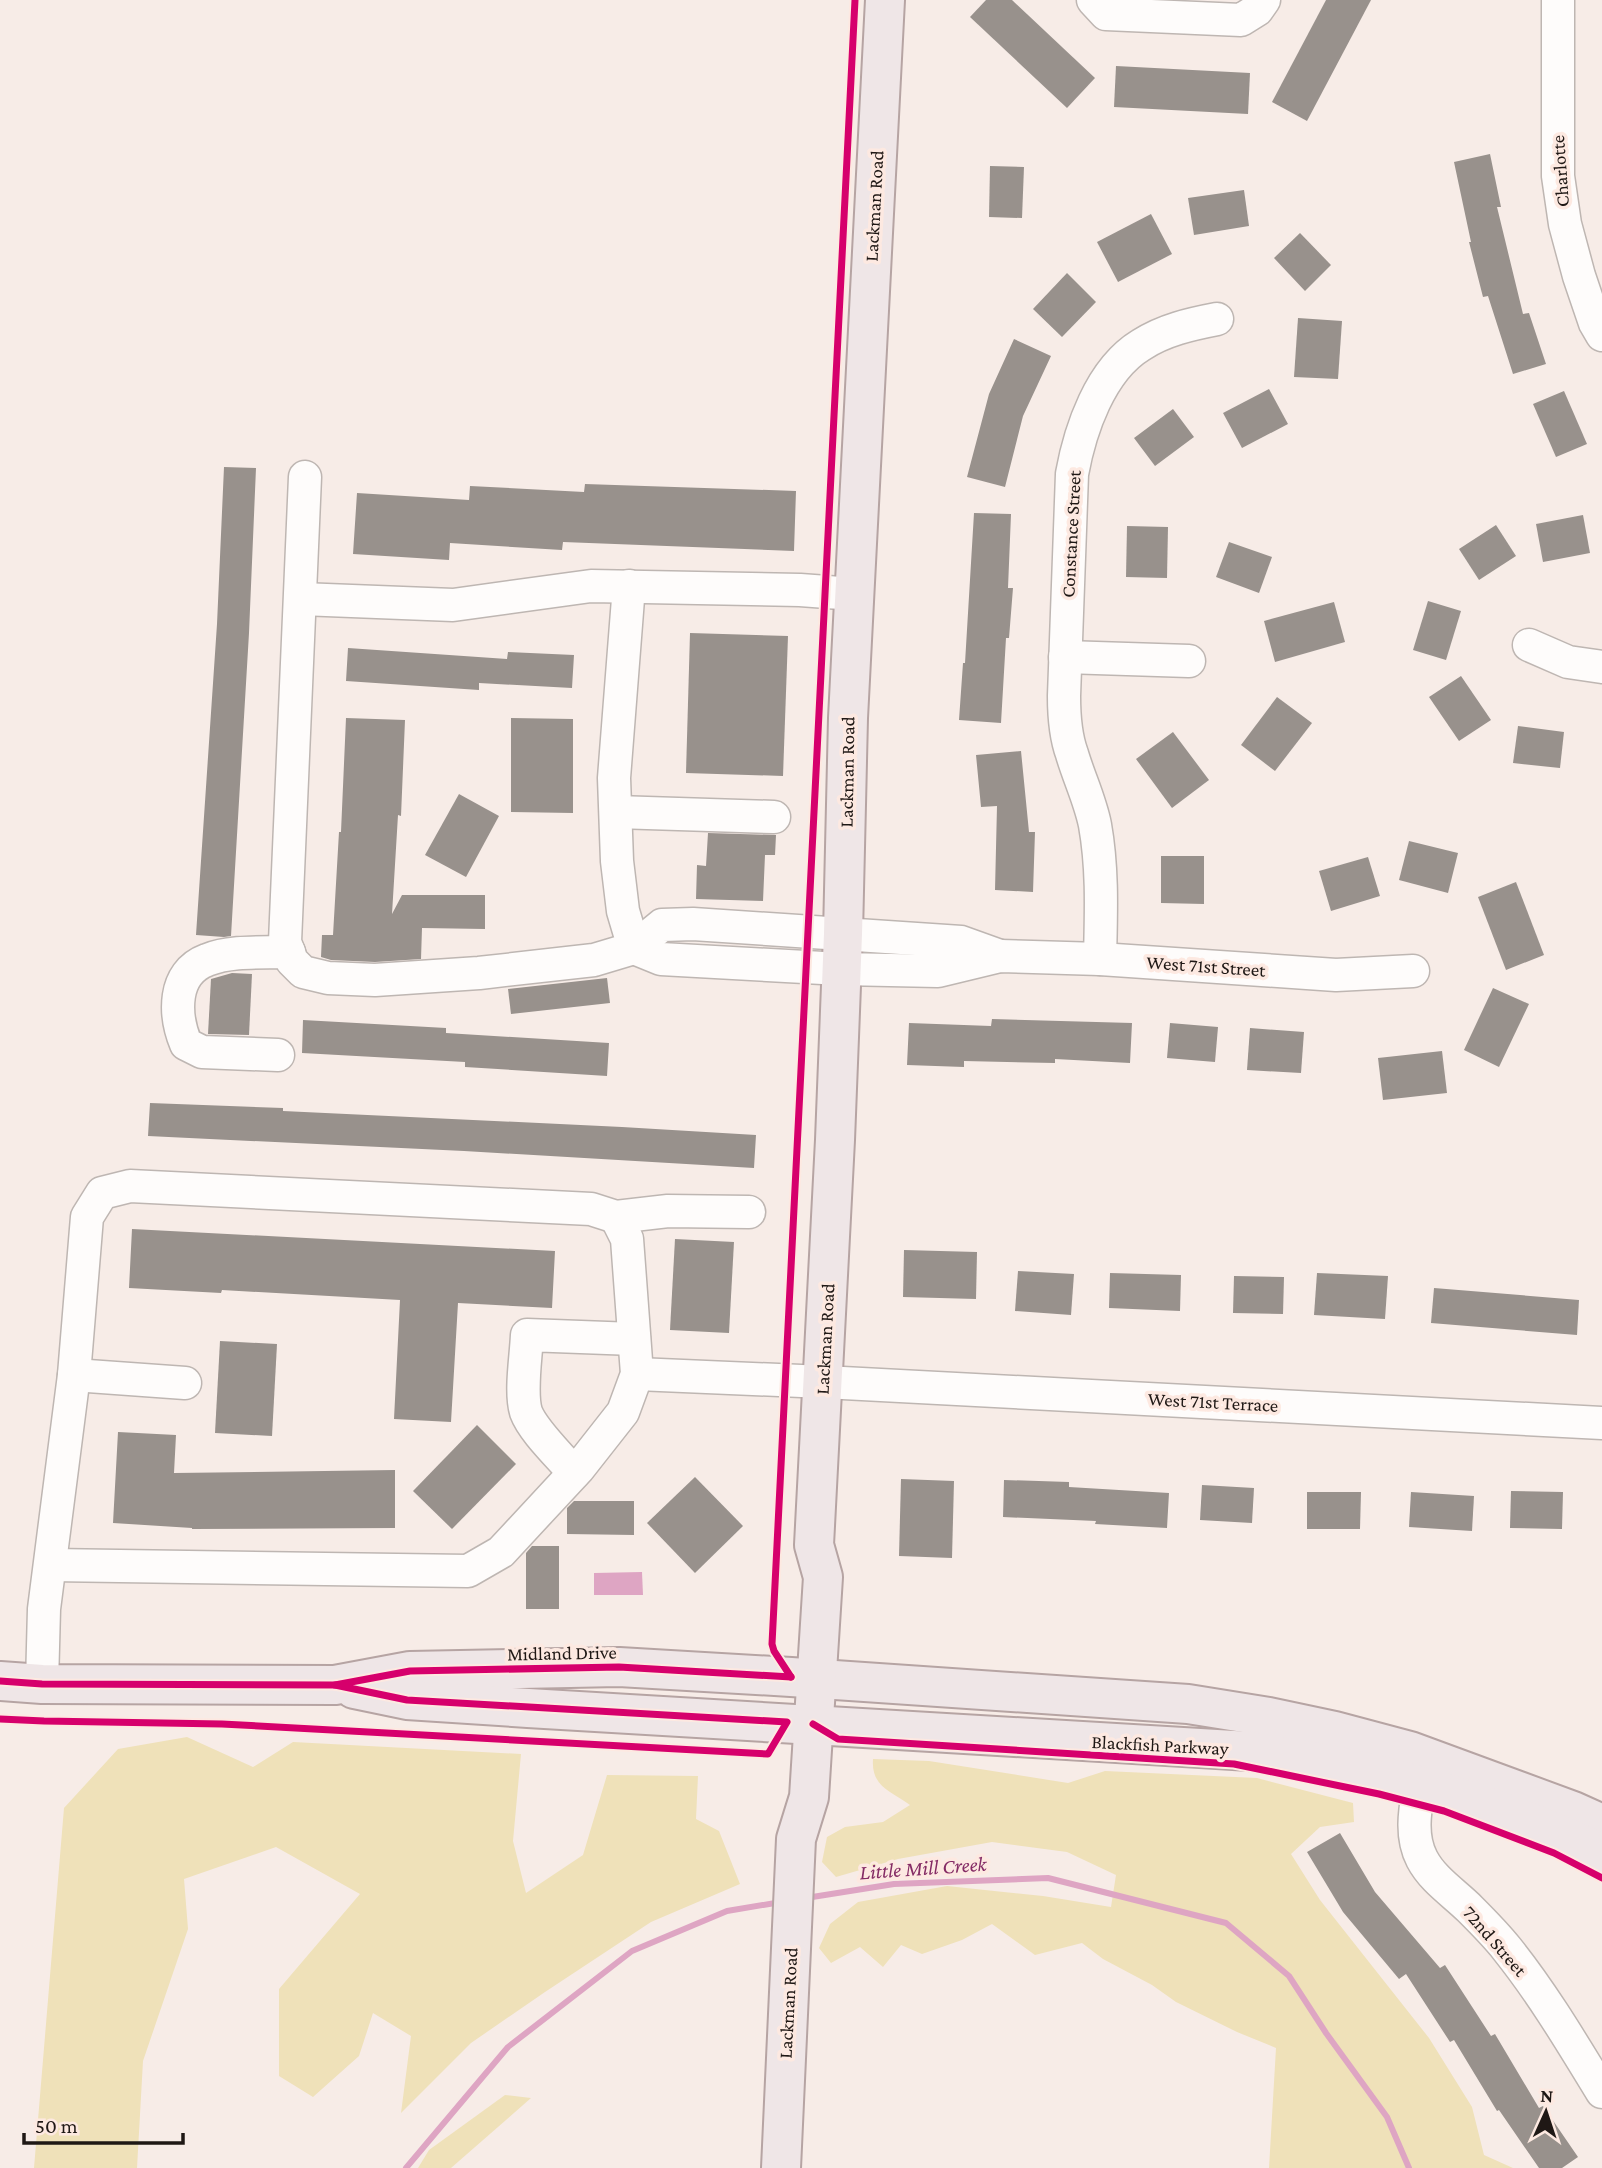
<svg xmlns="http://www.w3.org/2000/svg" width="1602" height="2168" viewBox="0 0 1602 2168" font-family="'Crimson Pro',serif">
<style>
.green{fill:#efe1b9}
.water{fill:#dea5c3}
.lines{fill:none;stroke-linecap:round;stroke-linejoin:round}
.stream{stroke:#dea5c3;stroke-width:6}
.building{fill:#98918c}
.minor-casing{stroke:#beb6b2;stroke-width:35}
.major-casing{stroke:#b6a4a3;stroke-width:42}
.minor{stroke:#fefcfb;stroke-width:32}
.major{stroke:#efe6e7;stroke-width:38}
.cycleway-casing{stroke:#fde9e1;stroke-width:11}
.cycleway{stroke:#d6006c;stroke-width:7}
.labels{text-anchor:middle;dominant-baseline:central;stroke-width:7;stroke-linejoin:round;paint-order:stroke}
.street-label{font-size:19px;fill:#1f1815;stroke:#fde9e1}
.water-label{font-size:21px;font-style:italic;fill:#852c65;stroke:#fde9e1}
</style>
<rect width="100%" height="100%" fill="#f7ece7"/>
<g class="green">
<path d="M 187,1737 L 253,1767 L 293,1742 L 521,1754 L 513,1841 L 526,1893 L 583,1855 L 607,1775 L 698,1776 L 696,1819 L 719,1831 L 740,1884 L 651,1922 L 545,1992 L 471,2043 L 401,2113 L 411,2036 L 373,2013 L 359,2056 L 313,2097 L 279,2076 L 279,1989 L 360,1894 L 276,1847 L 184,1879 L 188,1929 L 143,2061 L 137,2168 L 34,2168 L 64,1808 L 118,1749 Z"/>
<path d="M 873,1759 L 929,1761 L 1068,1783 L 1105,1771 L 1257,1778 L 1353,1803 L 1354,1822 L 1320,1827 L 1291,1854 L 1320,1900 L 1429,2038 L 1472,2107 L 1484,2155 L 1513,2168 L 1269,2168 L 1276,2048 L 1237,2032 L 1176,2002 L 1152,1985 L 1103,1959 L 1082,1943 L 1035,1955 L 992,1924 L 962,1940 L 922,1954 L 901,1945 L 883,1967 L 860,1947 L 831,1963 L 819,1948 L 830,1924 L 858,1902 L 947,1886 L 1043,1896 L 1111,1907 L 1116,1875 L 1067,1852 L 992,1842 L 898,1859 L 836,1877 L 822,1862 L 827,1837 L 845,1827 L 883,1822 L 910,1805 C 891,1791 871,1787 873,1759 Z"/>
<path d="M 505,2095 L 531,2098 L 451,2168 L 418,2168 L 429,2150 Z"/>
</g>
<path class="water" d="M 642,1572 L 643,1595 L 594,1595 L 594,1573 Z"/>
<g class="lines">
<g class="stream">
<path d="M 806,1898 L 894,1884 L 1048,1878 L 1226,1923 L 1289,1976 L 1326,2033 L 1387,2117 L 1409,2168"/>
<path d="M 406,2168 L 508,2047 L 632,1951 L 727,1911 L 781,1902"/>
</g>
</g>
<g class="building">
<path d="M 986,0 L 1012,0 L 1095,78 L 1067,108 L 970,17 Z"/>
<path d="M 1326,0 L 1371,0 L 1307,121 L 1272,102 Z"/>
<path d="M 1116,66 L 1250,73 L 1248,114 L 1114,107 Z"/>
<path d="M 1490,154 L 1501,207 L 1497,207 L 1523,314 L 1529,313 L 1546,364 L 1513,374 L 1488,296 L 1483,297 L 1469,242 L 1471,242 L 1454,162 Z"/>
<path d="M 990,166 L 1024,167 L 1022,218 L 989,217 Z"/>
<path d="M 1244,190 L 1249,226 L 1194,235 L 1188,198 Z"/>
<path d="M 1151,214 L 1172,254 L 1118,282 L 1097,242 Z"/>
<path d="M 1300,233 L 1331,265 L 1305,291 L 1274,258 Z"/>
<path d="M 1067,273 L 1096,302 L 1062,337 L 1033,309 Z"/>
<path d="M 1298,318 L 1342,321 L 1338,379 L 1294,377 Z"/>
<path d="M 1014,339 L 1051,356 L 1023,416 L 1005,487 L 967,477 L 989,394 Z"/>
<path d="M 1269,389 L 1288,424 L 1242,448 L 1223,413 Z"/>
<path d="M 1564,391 L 1587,444 L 1556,457 L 1533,404 Z"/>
<path d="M 1173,409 L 1194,437 L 1155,466 L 1134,438 Z"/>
<path d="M 224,467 L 256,468 L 249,633 L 231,936 L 224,937 L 196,935 L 217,624 Z"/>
<path d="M 585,484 L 796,491 L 794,551 L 563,542 L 562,550 L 450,543 L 449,560 L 353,554 L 357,493 L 469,500 L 470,486 L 584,492 Z"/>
<path d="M 974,513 L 1011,514 L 1008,588 L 1013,588 L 1009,638 L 1006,638 L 1001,723 L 959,720 L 963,663 L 965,663 Z"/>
<path d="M 1583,515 L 1590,553 L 1543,562 L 1536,524 Z"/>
<path d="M 1496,525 L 1516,556 L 1479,580 L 1459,549 Z"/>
<path d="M 1127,526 L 1168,527 L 1167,578 L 1126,577 Z"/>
<path d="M 1229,542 L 1272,557 L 1259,593 L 1216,577 Z"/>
<path d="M 1428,601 L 1461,611 L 1446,660 L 1413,650 Z"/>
<path d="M 1334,602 L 1345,642 L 1275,662 L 1264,621 Z"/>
<path d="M 690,633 L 788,636 L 783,776 L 686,773 Z"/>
<path d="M 348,648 L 507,659 L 508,652 L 574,655 L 572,688 L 479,683 L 479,690 L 346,681 Z"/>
<path d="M 1461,676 L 1491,720 L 1459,741 L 1429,697 Z"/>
<path d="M 1277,697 L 1312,723 L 1275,771 L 1241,745 Z"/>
<path d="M 346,718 L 405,720 L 401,816 L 398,815 L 392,914 L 402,895 L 485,895 L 485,929 L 422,928 L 421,959 L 375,962 L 331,960 L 321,957 L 322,935 L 333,935 L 339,832 L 341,832 Z"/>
<path d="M 511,718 L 573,719 L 573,813 L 511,812 Z"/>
<path d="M 1518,726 L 1564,732 L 1560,768 L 1513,763 Z"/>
<path d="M 1173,732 L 1209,780 L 1172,808 L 1136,759 Z"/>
<path d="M 1021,751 L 1029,832 L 1035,832 L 1033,892 L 995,890 L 997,806 L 981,807 L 976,755 Z"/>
<path d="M 459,794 L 499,816 L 466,877 L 425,855 Z"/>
<path d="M 708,833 L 776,835 L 775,855 L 765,855 L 763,901 L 696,899 L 697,865 L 706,866 Z"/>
<path d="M 1409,841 L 1458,853 L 1448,893 L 1399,880 Z"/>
<path d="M 1161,856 L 1204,856 L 1204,904 L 1161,903 Z"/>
<path d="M 1368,857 L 1380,896 L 1331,911 L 1319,871 Z"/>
<path d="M 1516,882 L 1544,955 L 1506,970 L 1478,897 Z"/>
<path d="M 232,973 L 252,974 L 249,1035 L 208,1034 L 211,979 Z"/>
<path d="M 607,978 L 610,1003 L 511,1014 L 508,989 Z"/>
<path d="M 1493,988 L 1529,1004 L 1499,1067 L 1464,1050 Z"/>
<path d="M 992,1019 L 1132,1023 L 1130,1063 L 1055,1059 L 1055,1063 L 964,1061 L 964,1067 L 907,1065 L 909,1023 L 991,1026 Z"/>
<path d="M 303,1020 L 446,1028 L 446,1033 L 609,1043 L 607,1076 L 465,1067 L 465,1062 L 302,1053 Z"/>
<path d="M 1170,1023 L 1218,1027 L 1215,1062 L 1167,1058 Z"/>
<path d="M 1250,1028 L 1304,1032 L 1301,1073 L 1247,1070 Z"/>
<path d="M 1442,1051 L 1447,1093 L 1383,1100 L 1378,1058 Z"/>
<path d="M 150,1103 L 283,1108 L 283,1111 L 622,1127 L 756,1135 L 754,1168 L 464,1151 L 148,1136 Z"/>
<path d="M 132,1229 L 555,1251 L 552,1308 L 458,1303 L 451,1422 L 394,1419 L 400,1300 L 222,1290 L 221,1293 L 129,1288 Z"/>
<path d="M 675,1239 L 734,1242 L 729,1333 L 670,1330 Z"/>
<path d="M 904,1250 L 977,1252 L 976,1299 L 903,1297 Z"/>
<path d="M 1018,1271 L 1074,1274 L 1071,1315 L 1015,1311 Z"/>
<path d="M 1110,1273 L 1181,1275 L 1180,1311 L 1109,1308 Z"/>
<path d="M 1317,1273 L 1388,1276 L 1385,1319 L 1314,1315 Z"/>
<path d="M 1234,1276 L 1284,1277 L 1283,1314 L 1233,1313 Z"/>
<path d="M 1434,1288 L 1579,1300 L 1577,1335 L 1431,1323 Z"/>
<path d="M 220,1341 L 277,1344 L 272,1436 L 215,1433 Z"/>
<path d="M 477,1425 L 516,1464 L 452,1529 L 413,1491 Z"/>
<path d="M 118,1432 L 176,1435 L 174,1473 L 395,1470 L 395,1528 L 192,1529 L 192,1528 L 113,1523 Z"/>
<path d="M 695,1477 L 743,1526 L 695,1573 L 647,1523 Z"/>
<path d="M 901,1479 L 954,1481 L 952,1558 L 899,1556 Z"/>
<path d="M 1004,1480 L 1069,1482 L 1069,1487 L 1169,1493 L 1167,1528 L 1095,1524 L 1096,1521 L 1003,1517 Z"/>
<path d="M 1202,1485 L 1254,1488 L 1252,1523 L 1200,1520 Z"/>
<path d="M 1511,1491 L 1563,1492 L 1562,1529 L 1510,1528 Z"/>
<path d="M 1307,1492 L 1361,1492 L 1360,1529 L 1307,1529 Z"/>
<path d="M 1411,1492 L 1474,1496 L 1472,1531 L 1409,1527 Z"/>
<path d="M 574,1501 L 634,1501 L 634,1535 L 567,1534 L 567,1508 Z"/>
<path d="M 532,1546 L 559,1546 L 559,1609 L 526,1609 L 526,1553 Z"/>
<path d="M 1340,1833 L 1375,1892 L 1440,1968 L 1445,1965 L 1491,2036 L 1495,2034 L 1539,2108 L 1543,2106 L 1578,2157 L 1562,2168 L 1539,2168 L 1499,2110 L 1497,2111 L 1454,2040 L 1450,2042 L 1406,1974 L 1399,1979 L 1343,1912 L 1307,1852 Z"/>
</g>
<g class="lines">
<defs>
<g id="minor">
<path d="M 1093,0 L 1106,14 L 1241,20 L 1257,10 L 1264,0"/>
<path d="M 1558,0 L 1558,176 L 1565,224 L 1579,276 L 1595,323 L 1602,335"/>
<path d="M 305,477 L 285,942 L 292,961 L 303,972 L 328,978 L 375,980 L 479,973 L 594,960 L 634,948 L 662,925 L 693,924 L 961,942 L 1000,956"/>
<path d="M 629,586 L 614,778 L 617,861 L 623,911 L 634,948"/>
<path d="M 301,599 L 453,605 L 591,586 L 800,590 L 854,594"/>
<path d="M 1529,645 L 1568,662 L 1602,667"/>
<path d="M 1065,657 L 1189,661"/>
<path d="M 616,812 L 774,817"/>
<path d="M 634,948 L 661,959 L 841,969 L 938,971 L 1000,956 L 1100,959 L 1336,975 L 1413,971"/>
<path d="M 1100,959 C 1101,914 1103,870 1095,825 C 1090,800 1079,778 1072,754 C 1065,735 1064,716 1064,696 L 1072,474 C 1080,430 1100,370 1141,345 C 1164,330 1191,324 1217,319"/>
<path d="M 278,1055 L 202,1052 L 186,1044 C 174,1015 172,973 207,960 C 232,950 263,953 289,952"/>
<path d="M 637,1374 L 824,1382 L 1602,1423"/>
<path d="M 74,1375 L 185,1383"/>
<path d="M 574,1473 C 561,1457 533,1431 526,1412 C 520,1392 526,1358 527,1335 L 634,1339"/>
<path d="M 51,1565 L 468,1571 L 501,1552 L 579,1468 L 623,1412 L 637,1374 L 627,1239 L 616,1217"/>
<path d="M 42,1684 L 44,1609 L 74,1375 L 87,1217 L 102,1193 L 130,1186 L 591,1209 L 616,1217 L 668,1211 L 749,1212"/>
<path d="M 1419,1785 C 1415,1810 1410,1836 1422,1859 C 1433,1880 1454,1893 1470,1909 C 1483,1922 1496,1935 1507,1949 C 1543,1994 1572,2043 1602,2092"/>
</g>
<g id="major">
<path d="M 0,1681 L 42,1684 L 335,1685 L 410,1671 L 619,1667 L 791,1677 L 1188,1704 L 1269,1717 L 1335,1731 L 1410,1751 L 1573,1811 L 1602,1824"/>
<path d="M 354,1689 L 407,1700 L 528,1708 L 1250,1751 C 1278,1756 1306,1759 1334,1765 C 1425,1783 1518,1813 1602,1853"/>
<path d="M 781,2168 L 796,1839 L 809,1797 L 823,1577 L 814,1545 L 835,1140 L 843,934 L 848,718 L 885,0"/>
</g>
</defs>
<use href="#minor" class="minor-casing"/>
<use href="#major" class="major-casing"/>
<use href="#minor" class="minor"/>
<use href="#major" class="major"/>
<defs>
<g id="cycleway">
<path d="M 791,1677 L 774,1651 L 772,1644 L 855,0"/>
<path d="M 0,1681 L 42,1684 L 335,1685 L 410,1671 L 619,1667 L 791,1677"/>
<path d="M 0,1719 L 44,1721 L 222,1724 L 768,1754 L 787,1722 L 407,1700 L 335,1685"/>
<path d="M 813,1724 L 838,1739 L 1234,1764 L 1379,1794 L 1444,1811 L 1554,1853 L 1602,1878"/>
</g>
</defs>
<use href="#cycleway" class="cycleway-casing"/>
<use href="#cycleway" class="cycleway"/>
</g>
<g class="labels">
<g class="street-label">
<text transform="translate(1560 171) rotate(-94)">Charlotte</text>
<text transform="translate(874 206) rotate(-87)">Lackman Road</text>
<text transform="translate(1071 534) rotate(-87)">Constance Street</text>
<text transform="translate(847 772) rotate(-89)">Lackman Road</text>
<text transform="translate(1206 966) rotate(4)">West 71st Street</text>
<text transform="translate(825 1339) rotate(-87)">Lackman Road</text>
<text transform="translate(1213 1402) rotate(3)">West 71st Terrace</text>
<text transform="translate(562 1653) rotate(-1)">Midland Drive</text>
<text transform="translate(1160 1745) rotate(3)">Blackfish Parkway</text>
<text transform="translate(1495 1941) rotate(49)">72nd Street</text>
<text transform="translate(788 2003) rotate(-87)">Lackman Road</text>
</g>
<g class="water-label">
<text transform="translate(923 1868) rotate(-4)">Little Mill Creek</text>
</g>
</g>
<g transform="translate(1546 2112) rotate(3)" stroke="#fde9e1" stroke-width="5" paint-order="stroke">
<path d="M0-5L12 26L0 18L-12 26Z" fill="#1f1815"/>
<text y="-10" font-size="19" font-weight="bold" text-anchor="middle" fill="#1f1815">N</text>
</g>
<path d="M24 2133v10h159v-10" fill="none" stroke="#1f1815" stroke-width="3.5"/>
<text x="35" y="2133" font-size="21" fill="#1f1815" stroke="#fde9e1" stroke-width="5" paint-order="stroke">50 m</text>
</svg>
